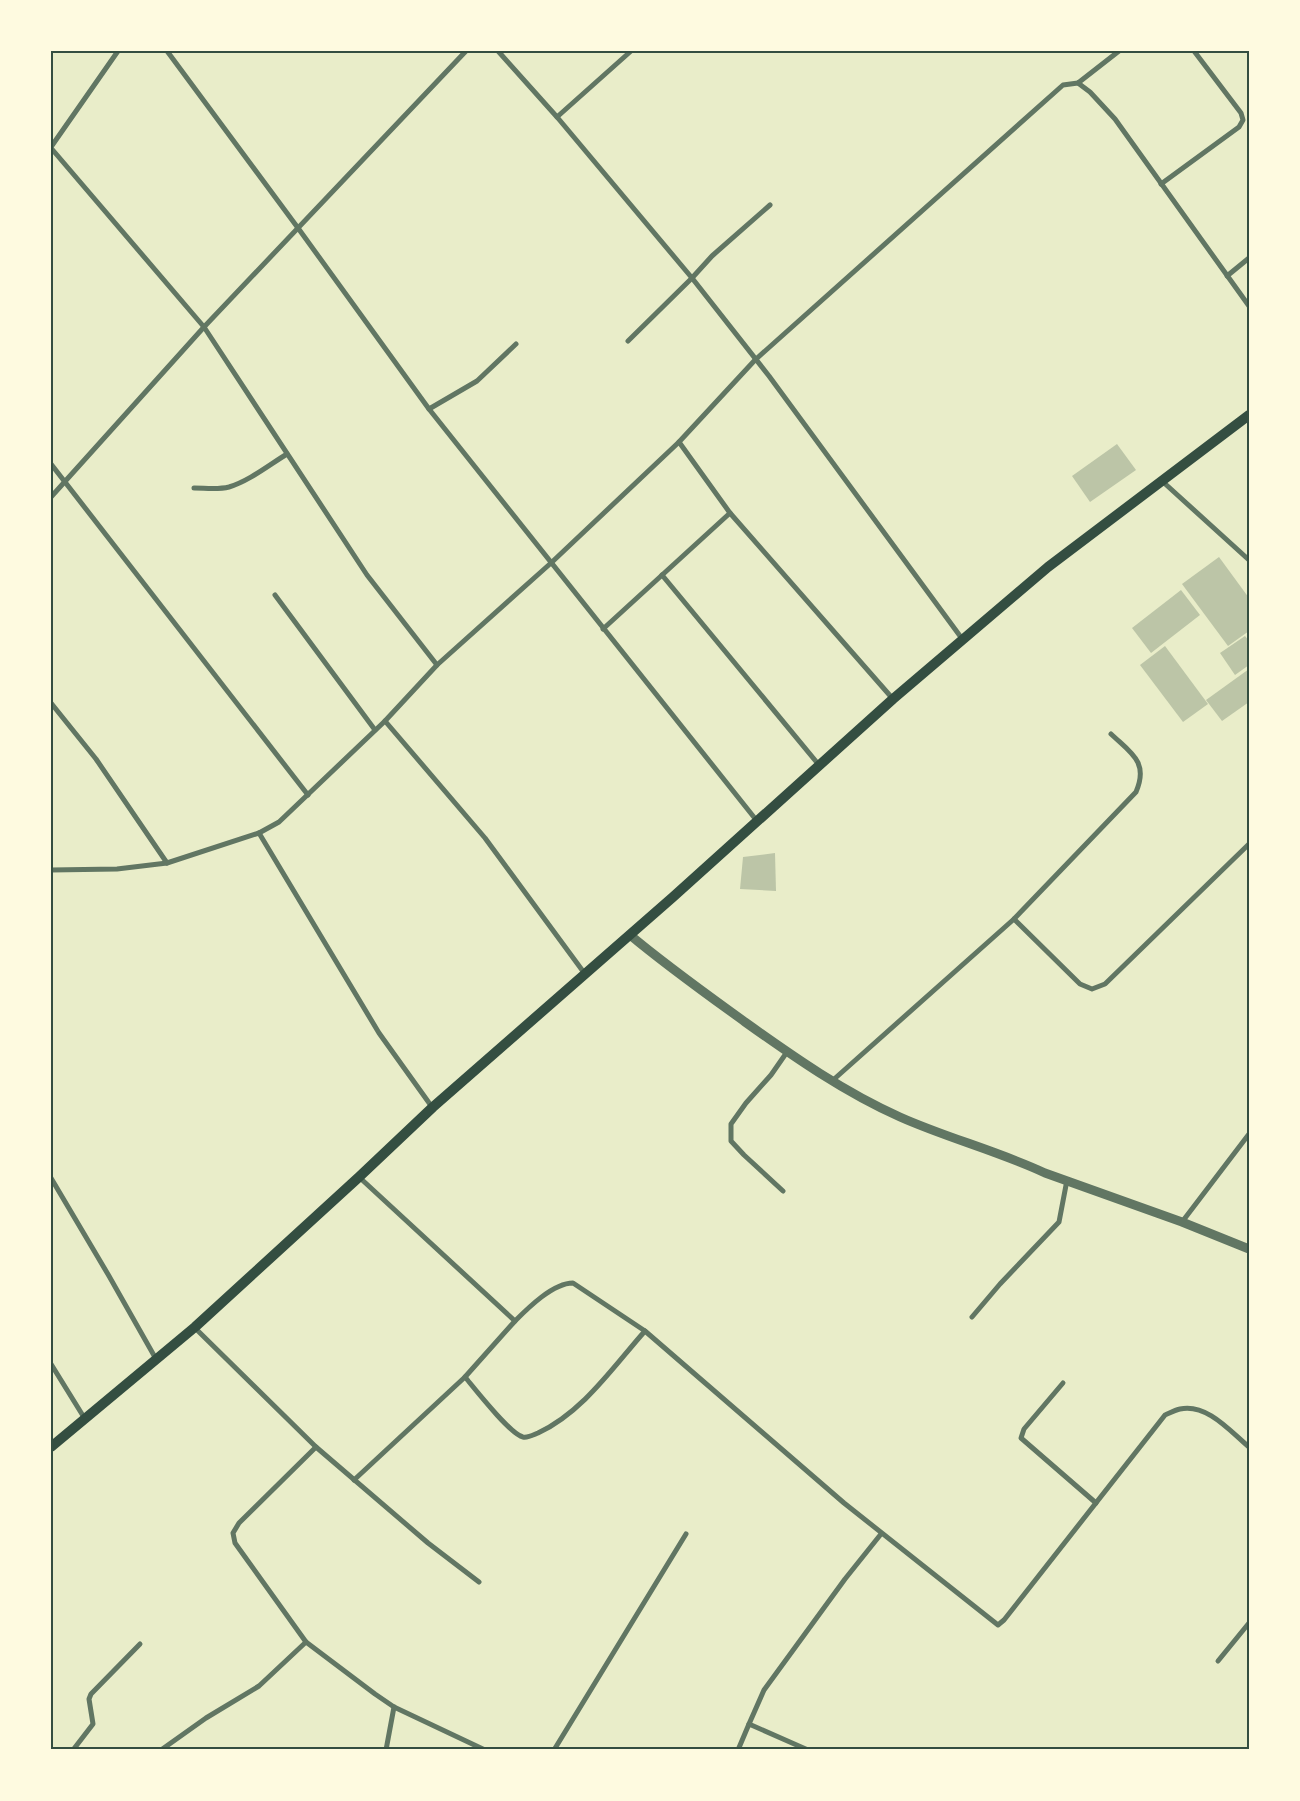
<svg xmlns="http://www.w3.org/2000/svg" width="1300" height="1801" font-family="'IBM Plex Serif',serif">
<style>
.building{fill:#bcc5a7}
.lines{fill:none;stroke-linecap:round;stroke-linejoin:round}
.minor{stroke:#617663;stroke-width:5}
.tertiary{stroke:#617663;stroke-width:9}
.secondary{stroke:#344e41;stroke-width:10}
.neatline{fill:none;stroke:#344e41;stroke-width:2}
</style>
<rect width="100%" height="100%" fill="#e9edc9"/>
<g class="building">
<path d="M 1117,444 L 1136,470 L 1090,502 L 1072,476 Z"/>
<path d="M 1219,557 L 1249,598 L 1249,631 L 1228,646 L 1182,584 Z"/>
<path d="M 1181,590 L 1200,615 L 1151,653 L 1132,628 Z"/>
<path d="M 1245,636 L 1249,641 L 1249,665 L 1235,675 L 1220,653 Z"/>
<path d="M 1165,646 L 1208,704 L 1183,722 L 1140,665 Z"/>
<path d="M 1249,669 L 1249,702 L 1222,721 L 1206,700 Z"/>
<path d="M 775,853 L 776,891 L 740,889 L 743,857 Z"/>
</g>
<g class="lines">
<g class="minor">
<path d="M 167,51 L 298,228 L 429,409 L 757,821"/>
<path d="M 498,51 L 557,117 L 692,278 L 769,376 L 963,640"/>
<path d="M 1078,83 L 1090,92 L 1115,119 L 1249,306"/>
<path d="M 557,117 L 631,51"/>
<path d="M 51,147 L 118,51"/>
<path d="M 51,148 L 204,327 L 367,575 L 437,665"/>
<path d="M 1161,184 L 1239,127 L 1243,120 L 1241,113 L 1194,51"/>
<path d="M 1227,276 L 1249,258"/>
<path d="M 628,341 L 692,278 L 712,256 L 770,205"/>
<path d="M 429,409 L 477,381 L 516,344"/>
<path d="M 51,464 L 308,795"/>
<path d="M 1162,481 L 1249,560"/>
<path d="M 194,488 C 205,488 218,490 229,487 C 249,481 269,465 287,454"/>
<path d="M 51,497 L 204,327 L 466,51"/>
<path d="M 730,513 L 679,442 L 755,360 L 1063,85 L 1078,83 L 1119,51"/>
<path d="M 662,575 L 819,765"/>
<path d="M 275,595 L 375,730"/>
<path d="M 603,629 L 730,513 L 893,699"/>
<path d="M 51,703 L 96,759 L 167,863"/>
<path d="M 385,721 L 485,838 L 585,974"/>
<path d="M 259,833 L 379,1033 L 432,1107"/>
<path d="M 51,870 L 117,869 L 167,863 L 259,833 L 279,822 L 385,721 L 437,665 L 551,563 L 679,442"/>
<path d="M 1014,919 L 1080,984 L 1092,989 L 1105,984 L 1249,844"/>
<path d="M 832,1081 L 1014,919 L 1136,792 C 1149,762 1131,753 1111,734"/>
<path d="M 359,1177 L 515,1321 C 528,1308 553,1283 573,1283 L 645,1331 L 844,1503 L 998,1625 L 1004,1620 L 1165,1415 C 1170,1413 1175,1410 1180,1409 C 1207,1403 1231,1432 1249,1447"/>
<path d="M 51,1178 L 109,1276 L 156,1359"/>
<path d="M 783,1191 L 744,1155 L 731,1141 L 731,1124 L 746,1103 L 771,1075 L 787,1052"/>
<path d="M 1182,1222 L 1249,1134"/>
<path d="M 972,1317 L 1000,1284 L 1059,1222 L 1067,1180"/>
<path d="M 195,1328 L 316,1447 L 428,1543 L 479,1582"/>
<path d="M 51,1364 L 85,1419"/>
<path d="M 465,1377 C 475,1389 510,1434 523,1437 C 528,1438 533,1435 538,1433 C 583,1412 613,1367 645,1331"/>
<path d="M 1063,1383 L 1024,1429 L 1021,1438 L 1096,1503"/>
<path d="M 316,1447 L 239,1523 L 233,1533 L 235,1543 L 306,1642 L 375,1694 L 394,1707 L 485,1750"/>
<path d="M 354,1480 L 465,1377 L 515,1321"/>
<path d="M 1218,1661 L 1249,1623"/>
<path d="M 749,1724 L 764,1690 L 845,1579 L 881,1534"/>
<path d="M 73,1750 L 93,1724 L 89,1699 L 91,1694 L 140,1644"/>
<path d="M 161,1750 L 206,1718 L 259,1686 L 306,1642"/>
<path d="M 386,1750 L 394,1707"/>
<path d="M 554,1750 L 686,1534"/>
<path d="M 738,1750 L 749,1724 L 808,1750"/>
</g>
<path class="tertiary" d="M 630,935 C 667,966 705,993 745,1022 C 794,1057 844,1092 900,1117 C 947,1138 998,1151 1045,1173 L 1182,1222 L 1249,1249"/>
<path class="secondary" d="M 51,1447 L 195,1327 L 359,1177 L 433,1107 L 673,897 L 893,699 L 1048,567 L 1249,415"/>
</g>
<rect width="1300" height="1801" fill="none" stroke="#fefae0" stroke-width="105"/>
<rect x="52" y="52" width="1196" height="1696" class="neatline"/>
</svg>
